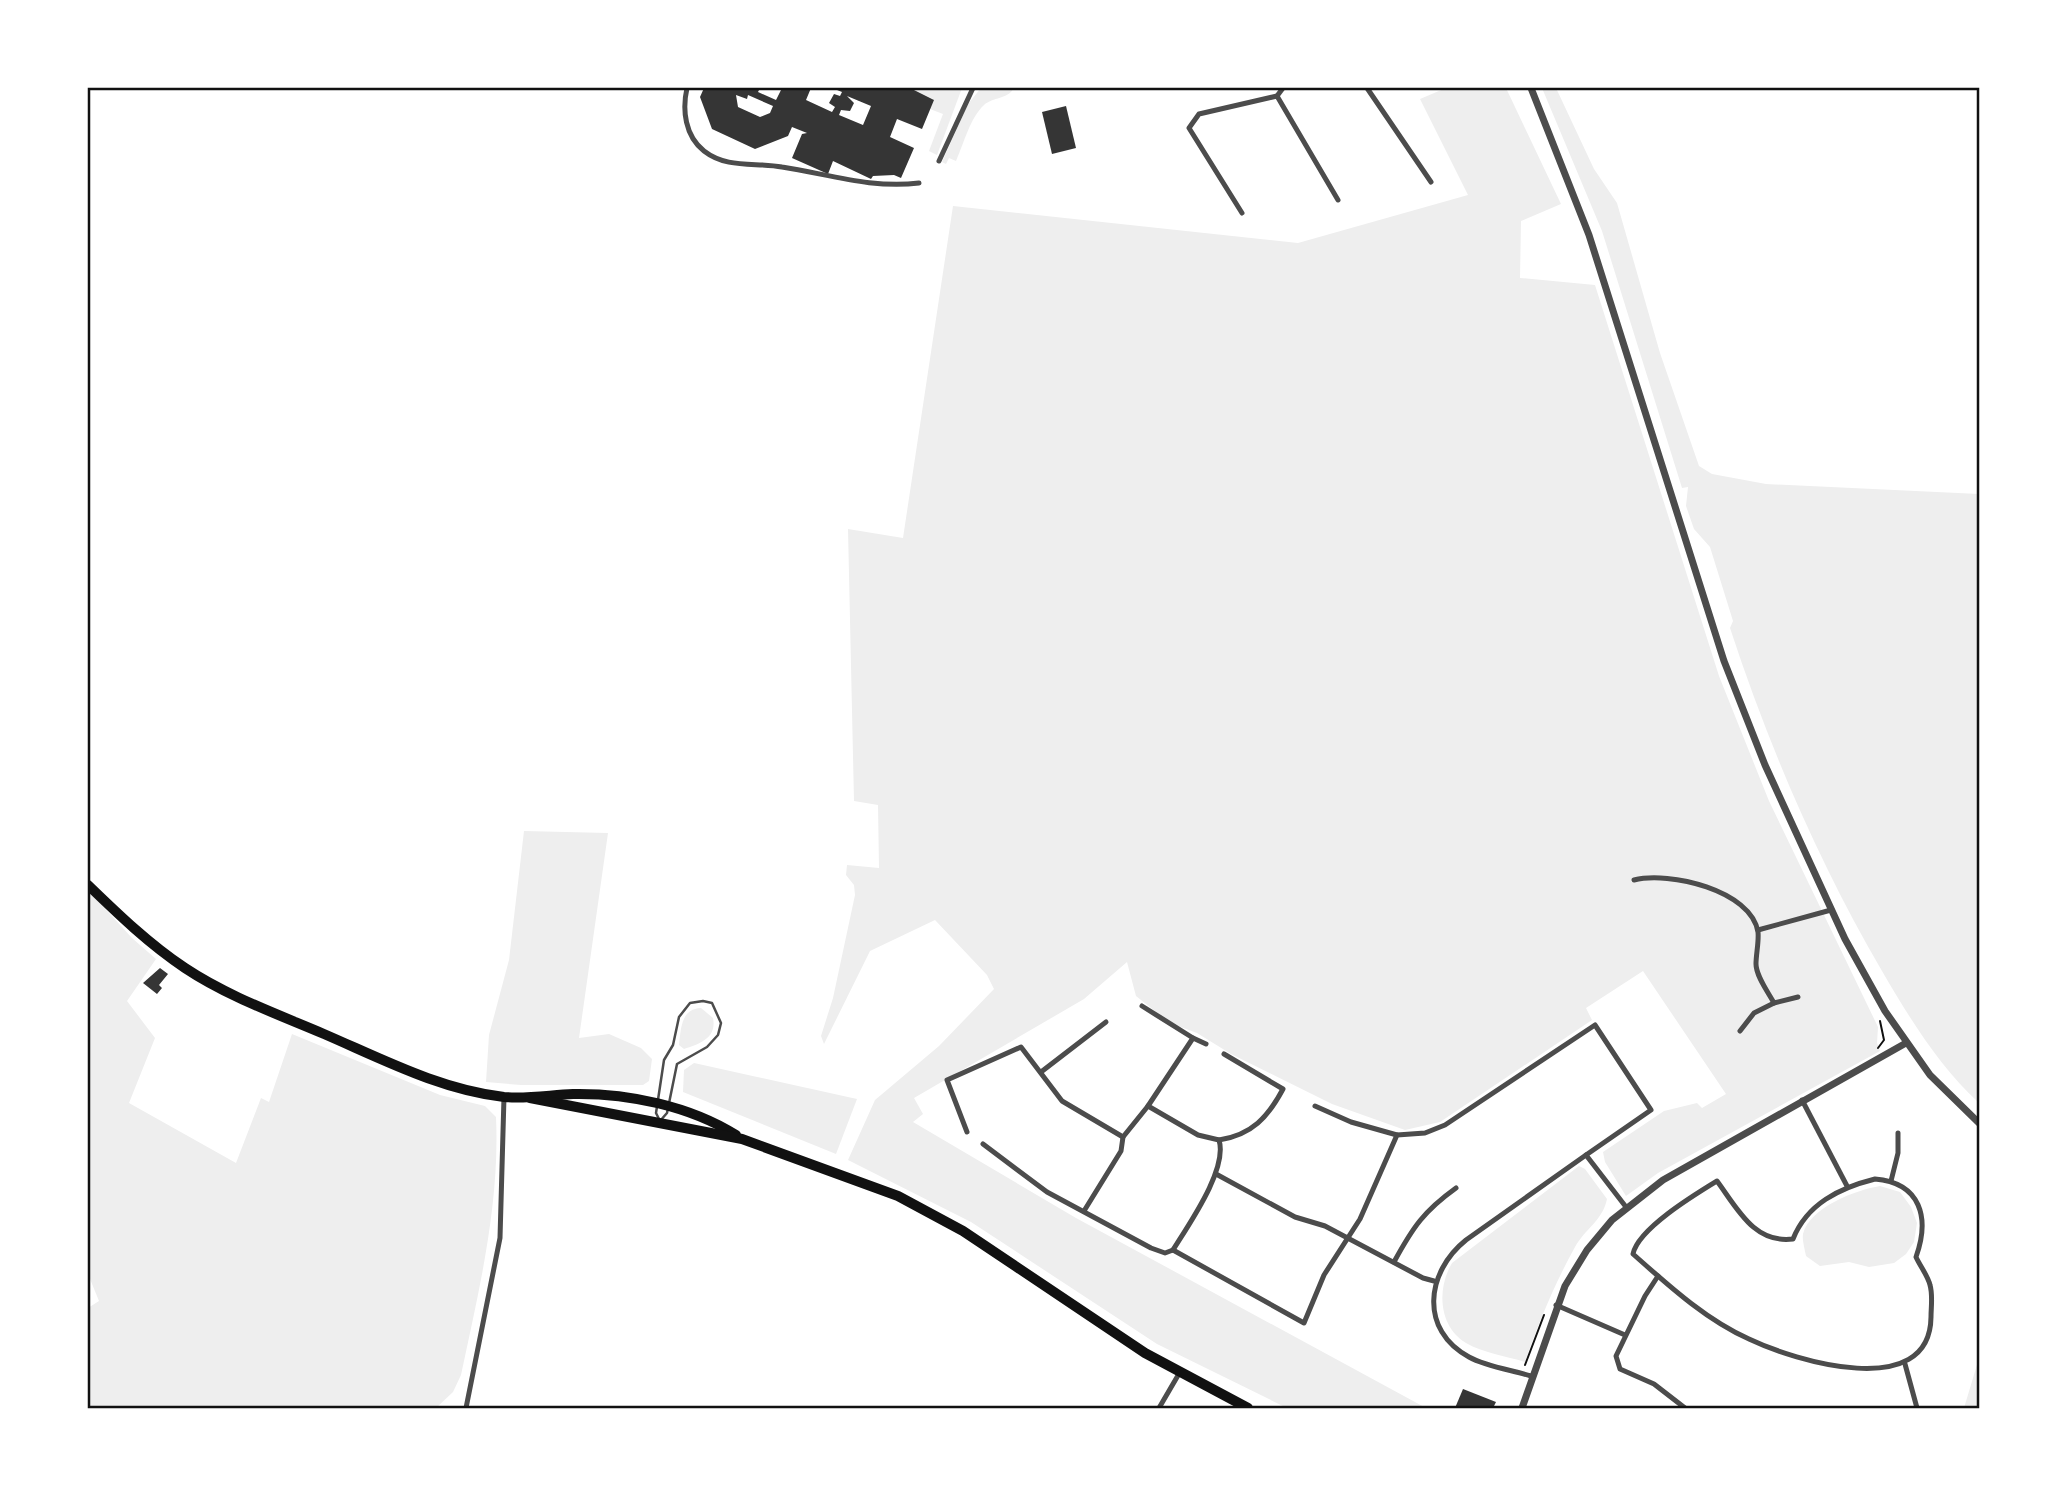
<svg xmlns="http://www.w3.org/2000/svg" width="2067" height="1496" font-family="'PT Sans',sans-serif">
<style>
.green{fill:#eee}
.building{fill:#353535;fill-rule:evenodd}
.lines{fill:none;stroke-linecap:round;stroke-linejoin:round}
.path{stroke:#111;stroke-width:2}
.service{stroke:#4c4c4c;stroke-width:2.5}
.minor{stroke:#4c4c4c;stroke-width:5}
.tertiary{stroke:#4c4c4c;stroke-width:7}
.trunk{stroke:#111;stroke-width:10}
.neatline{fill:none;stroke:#111;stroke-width:2.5}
</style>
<rect width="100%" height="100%" fill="#fff"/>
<g class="green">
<path d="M 910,88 L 962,88 L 937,155 L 929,151 L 943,114 L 930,109 L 933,99 Z"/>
<path d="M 981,88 L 1013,89 C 1008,99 993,97 984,105 C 970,118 964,143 956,161 L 949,158 L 946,164 L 942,162 L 968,104 Z"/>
<path d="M 1446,88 L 1506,88 L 1561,204 L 1521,221 L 1520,278 L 1595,285 L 1719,676 L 1769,801 L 1878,1027 L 1877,1043 L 1880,1051 L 1658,1173 L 1626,1196 L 1605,1162 L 1603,1152 L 1664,1111 L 1697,1103 L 1702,1108 L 1726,1094 L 1643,971 L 1586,1008 L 1592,1020 L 1440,1122 L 1405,1130 L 1332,1104 L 1231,1054 L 1197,1033 L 1170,1023 L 1136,996 L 1127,962 L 1084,999 L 914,1098 L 923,1114 L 913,1122 L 1076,1218 L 1426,1408 L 1287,1408 L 1157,1344 L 971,1222 L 848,1160 L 875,1100 L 939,1046 L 994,989 L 987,975 L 935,920 L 870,951 L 824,1044 L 821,1036 L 833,998 L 855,895 L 854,885 L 846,875 L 847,865 L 879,868 L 878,805 L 854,801 L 848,529 L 903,538 L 953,206 L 1298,243 L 1468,195 L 1420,99 Z"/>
<path d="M 1542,88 L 1556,88 L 1594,169 L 1617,203 L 1660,353 L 1699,466 L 1712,474 L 1766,484 L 1979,494 L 1979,1103 C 1939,1066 1910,1019 1882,971 C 1819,863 1769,747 1730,628 L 1733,621 L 1710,547 L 1694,529 L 1686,506 L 1688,487 L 1682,488 L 1602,231 Z"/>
<path d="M 524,831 L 608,833 L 579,1038 L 609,1034 L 641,1048 L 652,1059 L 649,1081 L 643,1085 L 521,1085 L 486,1082 L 489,1035 L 509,960 Z"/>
<path d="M 88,890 L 132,938 L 156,959 L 127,1001 L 155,1038 L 129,1103 L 236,1163 L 261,1098 L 269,1102 L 292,1034 L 440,1095 L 485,1106 L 496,1117 C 500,1205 479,1290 461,1375 L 453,1392 L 436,1408 L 88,1408 L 88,1308 L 99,1301 L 88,1274 Z"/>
<path d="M 701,1008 L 713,1018 C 717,1038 700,1044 684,1049 L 679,1045 C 681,1028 681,1009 701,1008 Z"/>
<path d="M 694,1063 L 857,1099 L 836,1154 L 683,1092 L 684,1070 Z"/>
<path d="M 1579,1166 L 1585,1169 L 1607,1199 C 1603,1220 1585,1229 1575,1247 C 1554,1285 1539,1322 1525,1362 C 1506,1356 1483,1353 1466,1343 C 1438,1326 1437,1288 1452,1263 Z"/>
<path d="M 1880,1186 L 1900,1192 L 1911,1207 L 1917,1223 L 1914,1242 L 1906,1254 L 1894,1263 L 1869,1267 L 1849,1262 L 1820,1266 L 1806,1256 C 1805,1250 1802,1240 1803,1234 C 1810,1207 1856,1190 1880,1186 Z"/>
<path d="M 1979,1358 L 1979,1408 L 1964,1408 Z"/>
</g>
<g class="building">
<path d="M 704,88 L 760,88 L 758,92 L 776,100 L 782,88 L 811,88 L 806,100 L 832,112 L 835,107 L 829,103 L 834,94 L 840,96 L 842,92 L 832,88 L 910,88 L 934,100 L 922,129 L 897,119 L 890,137 L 914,148 L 901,178 L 894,175 L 873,176 L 871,179 L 833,161 L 828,174 L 792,158 L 802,134 L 807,133 L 792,127 L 788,136 L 755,149 L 712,129 L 700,97 ZM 736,95 L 747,99 L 748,95 L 773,106 L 770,113 L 760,117 L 738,107 ZM 847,96 L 871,106 L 863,125 L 839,115 L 841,110 L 850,111 L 854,103 Z"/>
<path d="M 1066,106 L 1076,148 L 1052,154 L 1042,112 Z"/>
<path d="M 160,968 L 168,974 L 159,985 L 162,988 L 157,994 L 143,983 Z"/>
<path d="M 1463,1389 L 1496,1402 L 1493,1408 L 1455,1408 Z"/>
</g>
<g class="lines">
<g class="path">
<path d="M 1878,1048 L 1884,1040 L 1880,1021"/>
<path d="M 1525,1365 L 1544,1315"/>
</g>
<path class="service" d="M 703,1001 L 712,1003 L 721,1023 L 718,1035 L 707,1047 L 677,1064 L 667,1113 L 660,1121 L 656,1113 L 664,1060 L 673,1045 L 679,1017 L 690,1003 Z"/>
<g class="minor">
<path d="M 687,88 C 682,110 685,136 704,151 C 727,169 755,162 782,167 C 828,174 872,189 919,183"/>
<path d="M 1367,88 L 1431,182"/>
<path d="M 1277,96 L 1338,200"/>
<path d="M 939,161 L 973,88"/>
<path d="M 1242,213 L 1189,128 L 1199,114 L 1277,96 L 1283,88"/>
<path d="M 1634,880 C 1669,871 1751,890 1758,932 C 1759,942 1756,954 1756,964 C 1756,976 1768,992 1774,1003 L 1798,997"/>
<path d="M 1758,930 L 1831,910"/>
<path d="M 1142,1006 L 1193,1038 L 1148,1106 L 1198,1135 L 1219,1140"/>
<path d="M 1740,1031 L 1754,1013 L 1774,1003"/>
<path d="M 1193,1038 L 1206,1044"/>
<path d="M 1041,1072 L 1106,1022"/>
<path d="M 1802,1100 L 1847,1186"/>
<path d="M 1315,1106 L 1351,1122 L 1397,1135"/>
<path d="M 967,1132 L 947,1080 L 1021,1047 L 1062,1101 L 1123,1137"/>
<path d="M 983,1144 L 1047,1192 L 1151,1248 L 1165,1253 L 1173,1250"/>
<path d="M 1216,1174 L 1295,1217 L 1325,1226 L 1423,1278 L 1434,1281"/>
<path d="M 1875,1179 C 1921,1183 1930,1218 1916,1257 C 1920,1266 1928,1276 1930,1285 C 1933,1295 1931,1307 1931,1317 C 1930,1402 1795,1361 1749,1339 C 1706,1320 1668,1285 1633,1254 C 1638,1229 1694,1195 1717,1181 C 1737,1208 1754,1244 1793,1239 C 1807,1204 1839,1188 1875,1179 Z"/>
<path d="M 1891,1181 L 1898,1153 L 1898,1133"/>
<path d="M 1084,1211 L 1121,1151 L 1123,1137 L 1148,1106"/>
<path d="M 1173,1250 L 1304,1323 L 1324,1275 L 1360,1219 L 1397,1135 L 1425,1133 L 1445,1125 L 1595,1025 L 1651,1110 L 1586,1155"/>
<path d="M 1173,1250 C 1189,1224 1228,1169 1219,1140 C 1252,1135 1268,1117 1283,1089 L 1224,1054"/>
<path d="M 1394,1262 C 1413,1227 1424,1211 1456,1188"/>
<path d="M 1658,1276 L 1645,1296 L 1616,1356 L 1620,1369 L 1654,1384 L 1685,1408"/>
<path d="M 1556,1305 L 1625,1335"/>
<path d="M 1905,1364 L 1917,1408"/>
<path d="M 1531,1376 C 1512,1370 1487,1367 1469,1357 C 1419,1330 1426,1272 1466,1240 L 1586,1155 L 1626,1207"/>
<path d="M 466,1408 L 500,1238 L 504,1097"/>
<path d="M 1159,1408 L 1180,1372"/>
</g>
<g class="tertiary">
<path d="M 1531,88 L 1589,235 L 1724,661 L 1765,765 L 1845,939 L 1885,1011 L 1930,1075 L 1980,1124"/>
<path d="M 1522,1408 L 1565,1286 L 1587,1250 L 1612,1220 L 1663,1180 L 1906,1043"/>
</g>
<g class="trunk">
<path d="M 88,885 C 118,914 149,944 185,968 C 227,996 277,1014 324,1034 C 382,1059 441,1090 504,1097 C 527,1099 550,1095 573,1094 C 628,1093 690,1106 736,1135"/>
<path d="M 530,1098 L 742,1139 L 898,1196 L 963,1231 L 1145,1353 L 1248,1408"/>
</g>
</g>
<rect width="2067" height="1496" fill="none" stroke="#ffffff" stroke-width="178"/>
<rect x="89" y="89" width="1889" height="1318" class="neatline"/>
</svg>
